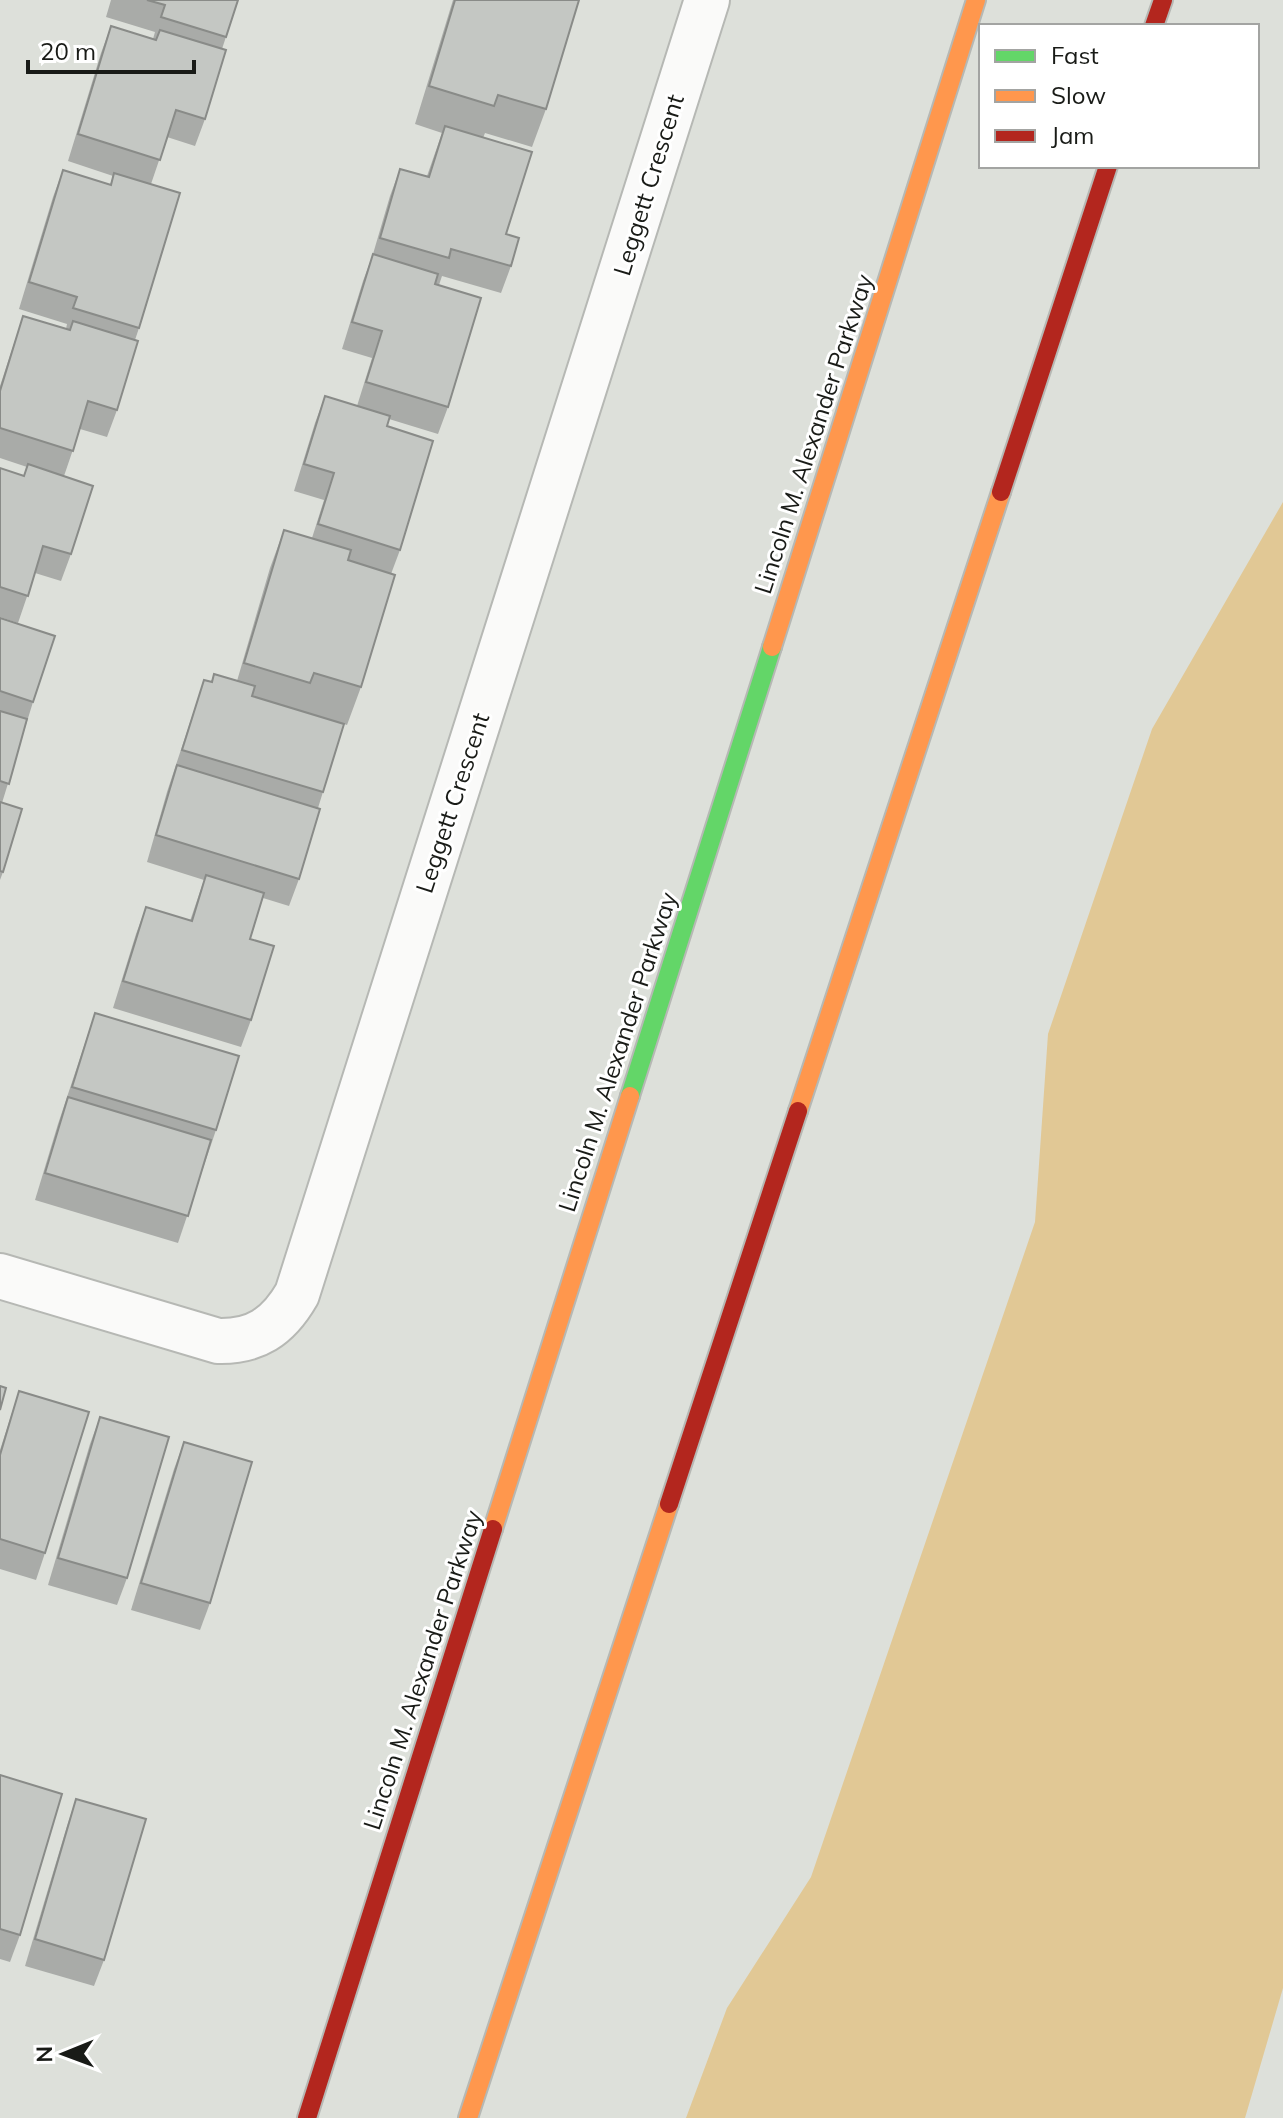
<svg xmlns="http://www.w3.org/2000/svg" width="1283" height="2118" font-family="Mulish,sans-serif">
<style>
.green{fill:#e1c895}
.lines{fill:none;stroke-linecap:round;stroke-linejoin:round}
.street-casing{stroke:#b6b8b4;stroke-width:48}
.fast-casing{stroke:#b6b8b4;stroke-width:22}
.slow-casing{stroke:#b6b8b4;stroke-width:22}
.jam-casing{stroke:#b6b8b4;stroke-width:22}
.street{stroke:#fafaf9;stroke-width:44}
.fast{stroke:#63d668;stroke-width:18}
.slow{stroke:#ff974d;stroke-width:18}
.jam{stroke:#b3261e;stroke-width:18}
.wall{fill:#a9aba8}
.building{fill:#c4c7c3;stroke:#898b88;stroke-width:2}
.labels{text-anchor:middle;stroke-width:6;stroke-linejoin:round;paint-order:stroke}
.street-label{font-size:24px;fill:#191b17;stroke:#fff}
</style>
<rect width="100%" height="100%" fill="#dde0da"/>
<path class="green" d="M 1283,502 L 1283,1988 L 1245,2118 L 686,2118 L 727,2008 L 811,1877 L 1035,1222 L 1048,1034 L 1152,729 Z"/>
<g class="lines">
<defs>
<path id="street" d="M 0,1276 L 218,1341 C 255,1342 278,1327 297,1294 L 707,0"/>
<path id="fast" d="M 630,1096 L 772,647"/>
<g id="slow">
<path d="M 772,647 L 976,0"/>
<path d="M 798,1111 L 1001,492"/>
<path d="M 493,1529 L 630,1096"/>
<path d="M 468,2118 L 669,1504"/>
</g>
<g id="jam">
<path d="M 1154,26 L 1163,0"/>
<path d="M 1001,492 L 1108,166"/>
<path d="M 669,1504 L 798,1111"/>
<path d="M 307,2118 L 493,1529"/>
</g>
</defs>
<use href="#street" class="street-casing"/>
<use href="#fast" class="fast-casing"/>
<use href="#slow" class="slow-casing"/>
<use href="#jam" class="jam-casing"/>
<use href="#street" class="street"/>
<use href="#fast" class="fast"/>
<use href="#slow" class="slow"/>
<use href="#jam" class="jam"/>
</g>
<g class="wall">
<path d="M 111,0 L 238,0 L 222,49 L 205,119 L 195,146 L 167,137 L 151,184 L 139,328 L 135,340 L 117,410 L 107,437 L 80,429 L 64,476 L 71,554 L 61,581 L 35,573 L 18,623 L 0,617 L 0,468 L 24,476 L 27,467 L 0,458 L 0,386 L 23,316 L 66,329 L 67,324 L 19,309 L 53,197 L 63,170 L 110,185 L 113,176 L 68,161 L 101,53 L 111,26 L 153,39 L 155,32 L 106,17 Z"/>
<path d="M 453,0 L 579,0 L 546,109 L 532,147 L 485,133 L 483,138 L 506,234 L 511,266 L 501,293 L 442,276 L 439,285 L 448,407 L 438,434 L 389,419 L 387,426 L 400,550 L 391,574 L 361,687 L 347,725 L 344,724 L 318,808 L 299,879 L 289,906 L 263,898 L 250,939 L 251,1020 L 241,1047 L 113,1008 L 136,934 L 146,907 L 190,921 L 204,880 L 147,862 L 167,792 L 204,680 L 211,682 L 237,681 L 270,568 L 284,530 L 312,538 L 324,500 L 294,491 L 315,423 L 325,396 L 357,406 L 372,358 L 342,349 L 363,281 L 373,254 L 390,196 L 400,169 L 427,176 L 442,133 L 415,124 Z"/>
<path d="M 0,618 L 33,702 L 2,803 L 3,872 L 0,880 Z"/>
<path d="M 95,1013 L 216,1130 L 178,1243 L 35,1200 L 58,1124 Z"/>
<path d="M 19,1391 L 45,1553 L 36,1580 L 0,1569 L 0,1450 Z"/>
<path d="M 100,1417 L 127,1578 L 117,1605 L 48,1585 L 90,1444 Z"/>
<path d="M 184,1442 L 210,1603 L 200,1630 L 131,1610 L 174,1469 Z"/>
<path d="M 0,1775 L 20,1935 L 10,1962 L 0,1959 Z"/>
<path d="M 76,1799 L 104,1960 L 94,1986 L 25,1966 L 67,1826 Z"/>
</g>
<g class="building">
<path d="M 147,0 L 238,0 L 226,37 L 161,17 L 165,5 Z"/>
<path d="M 455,0 L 579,0 L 546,109 L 498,95 L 494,106 L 429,86 Z"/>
<path d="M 111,26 L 156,40 L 160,30 L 226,50 L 205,119 L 176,110 L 160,160 L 78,134 Z"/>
<path d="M 445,126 L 532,152 L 506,234 L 519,238 L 511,266 L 451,249 L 449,258 L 380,238 L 400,169 L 429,177 Z"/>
<path d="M 63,170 L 111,185 L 114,173 L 180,193 L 139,328 L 73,308 L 77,297 L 29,282 Z"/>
<path d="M 373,254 L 438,274 L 435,284 L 481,298 L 448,407 L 366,382 L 382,331 L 352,322 Z"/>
<path d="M 23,316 L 70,330 L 73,321 L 138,341 L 117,410 L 88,401 L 73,451 L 0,428 L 0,391 Z"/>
<path d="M 325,396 L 390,416 L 387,426 L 433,441 L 400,550 L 318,524 L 334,473 L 304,464 Z"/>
<path d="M 28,464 L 93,486 L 71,554 L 43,546 L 28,596 L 0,587 L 0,468 L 24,476 Z"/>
<path d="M 284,530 L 351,550 L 348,560 L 395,575 L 361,687 L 314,673 L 310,683 L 244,663 Z"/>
<path d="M 0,618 L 55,636 L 33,702 L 0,691 Z"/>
<path d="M 214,674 L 255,686 L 252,696 L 344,724 L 323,792 L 182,750 L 204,680 L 212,682 Z"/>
<path d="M 0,711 L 27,719 L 9,784 L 0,781 Z"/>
<path d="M 177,765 L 320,809 L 299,879 L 156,835 Z"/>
<path d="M 0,802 L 22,809 L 3,872 L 0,871 Z"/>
<path d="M 206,875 L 264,893 L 250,939 L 274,946 L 251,1020 L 123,981 L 146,907 L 192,921 Z"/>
<path d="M 95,1013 L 239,1056 L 216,1130 L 72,1087 Z"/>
<path d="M 68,1097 L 211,1140 L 188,1216 L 45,1173 Z"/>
<path d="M 0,1386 L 6,1388 L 0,1410 Z"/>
<path d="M 19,1391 L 89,1412 L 45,1553 L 0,1539 L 0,1455 Z"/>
<path d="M 100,1417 L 169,1437 L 127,1578 L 58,1558 Z"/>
<path d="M 184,1442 L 252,1462 L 210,1603 L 141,1583 Z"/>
<path d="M 0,1775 L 62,1794 L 20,1935 L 0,1929 Z"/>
<path d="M 76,1799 L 146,1819 L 104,1960 L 35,1939 Z"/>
</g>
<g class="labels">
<g class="street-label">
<text transform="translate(649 185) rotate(-73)" y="8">Leggett Crescent</text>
<text transform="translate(814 434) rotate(-72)" y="8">Lincoln M. Alexander Parkway</text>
<text transform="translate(453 803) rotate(-72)" y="8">Leggett Crescent</text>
<text transform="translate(618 1052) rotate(-72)" y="8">Lincoln M. Alexander Parkway</text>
<text transform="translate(423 1670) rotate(-72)" y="8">Lincoln M. Alexander Parkway</text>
</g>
</g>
<rect x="979" y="24" width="280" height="144" fill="#ffffff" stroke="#a3a4a2" stroke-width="2"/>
<rect x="995" y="50" width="40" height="12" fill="#63d668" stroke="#a3a4a2" stroke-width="2"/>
<text x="1051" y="64" font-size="24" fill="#191b17">Fast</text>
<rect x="995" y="90" width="40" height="12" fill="#ff974d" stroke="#a3a4a2" stroke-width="2"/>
<text x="1051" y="104" font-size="24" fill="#191b17">Slow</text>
<rect x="995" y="130" width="40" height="12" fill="#b3261e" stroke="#a3a4a2" stroke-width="2"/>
<text x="1051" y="144" font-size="24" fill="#191b17">Jam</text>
<g transform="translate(64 2054) rotate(269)" stroke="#ffffff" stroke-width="6" paint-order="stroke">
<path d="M0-6L14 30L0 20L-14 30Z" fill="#191b17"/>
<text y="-12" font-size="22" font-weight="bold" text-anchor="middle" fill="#191b17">N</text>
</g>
<path d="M28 60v12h166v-12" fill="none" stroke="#191b17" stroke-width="4"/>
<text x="40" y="60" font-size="24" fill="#191b17" stroke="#ffffff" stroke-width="6" paint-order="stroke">20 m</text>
</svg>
